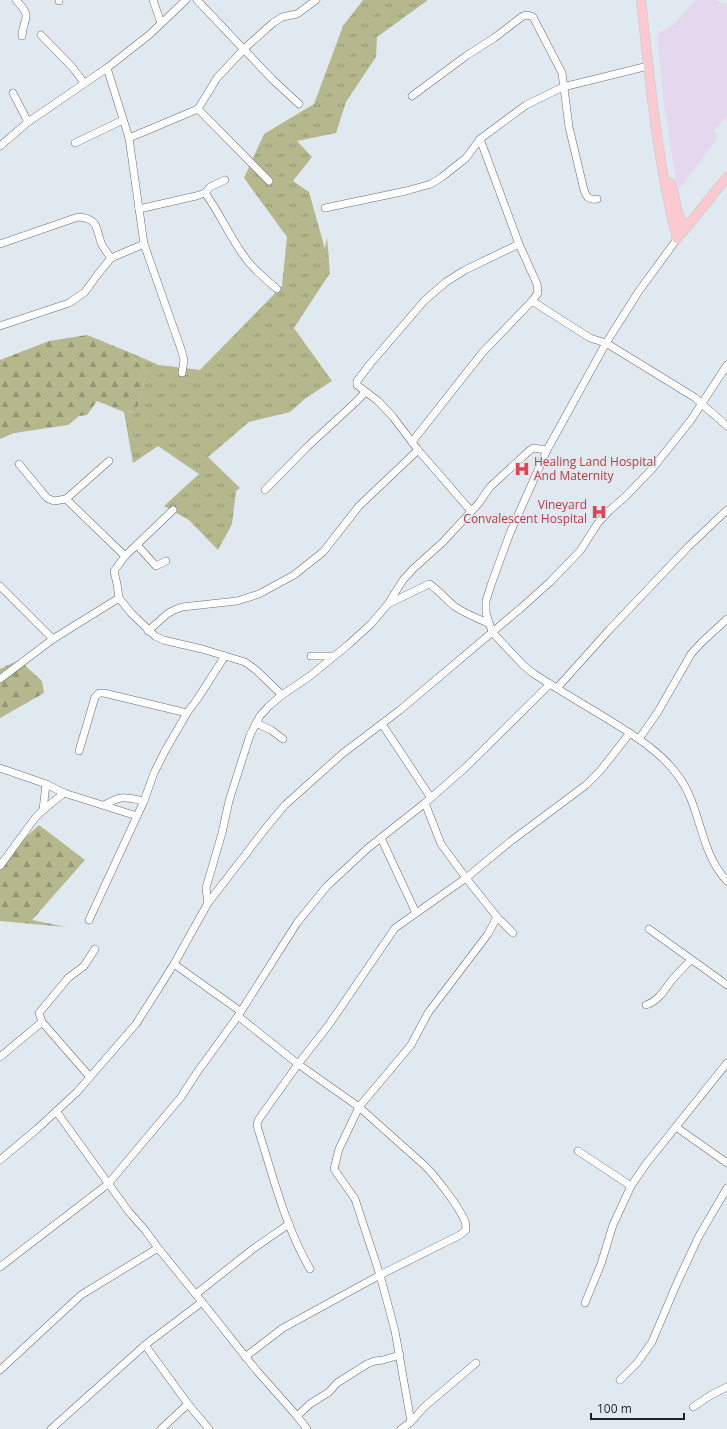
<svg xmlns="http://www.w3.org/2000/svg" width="727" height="1429" font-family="'Open Sans',sans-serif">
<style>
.education{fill:#e3d8ed}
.grass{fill:url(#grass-tufts)}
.forest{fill:url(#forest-firs)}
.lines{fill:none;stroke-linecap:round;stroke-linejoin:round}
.minor-casing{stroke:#666d74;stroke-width:8}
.major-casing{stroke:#c5c6c6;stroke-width:10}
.minor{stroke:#fff;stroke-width:7}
.major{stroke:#fbcad1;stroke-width:9}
.labels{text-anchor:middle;stroke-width:3;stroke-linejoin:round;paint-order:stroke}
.health-label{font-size:12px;fill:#be3a42;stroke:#e0e8f0;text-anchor:start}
</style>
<defs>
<pattern id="grass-tufts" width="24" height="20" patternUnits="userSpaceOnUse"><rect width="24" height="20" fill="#b5b88d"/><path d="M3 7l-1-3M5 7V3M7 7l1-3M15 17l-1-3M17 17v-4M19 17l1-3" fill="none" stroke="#939573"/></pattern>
<pattern id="forest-firs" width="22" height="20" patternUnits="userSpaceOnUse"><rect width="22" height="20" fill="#b5b88d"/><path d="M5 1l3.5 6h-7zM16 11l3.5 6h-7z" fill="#939573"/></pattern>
</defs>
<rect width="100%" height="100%" fill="#e0e8f0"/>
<path class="education" d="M 695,0 L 715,0 L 727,4 L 727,116 L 713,131 L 718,137 L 679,190 L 676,181 L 664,103 L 657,34 L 675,24 Z"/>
<path class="grass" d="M 363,0 L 428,0 L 377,37 L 376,57 L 346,102 L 336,133 L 297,141 L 312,157 L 293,181 L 309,192 L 325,249 L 327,237 L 330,273 L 294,328 L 332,381 L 306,398 L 290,412 L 249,422 L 208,457 L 240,488 L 236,491 L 232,524 L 218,550 L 189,520 L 164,506 L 199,474 L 158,446 L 133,463 L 124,412 L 137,411 L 146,374 L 131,353 L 159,365 L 200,370 L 282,286 L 287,237 L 244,178 L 264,134 L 314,104 L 343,26 Z"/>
<g class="forest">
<path d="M 87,335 L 131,353 L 146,374 L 137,411 L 124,412 L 97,401 L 87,415 L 79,416 L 68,425 L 14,433 L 0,439 L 0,360 L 49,341 Z"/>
<path d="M 19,660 L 42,681 L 44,693 L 0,718 L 0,669 Z"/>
<path d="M 39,825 L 85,860 L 32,920 L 66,927 L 0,921 L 0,861 Z"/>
</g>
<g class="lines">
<defs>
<g id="minor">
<path d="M 16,0 C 34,19 23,16 22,36"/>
<path d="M 59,0 L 59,1"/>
<path d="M 153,0 L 161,23"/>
<path d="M 197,0 L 272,79 L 299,104"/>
<path d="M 41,35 L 73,68 L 84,83"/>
<path d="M 107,68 L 129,138 L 144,244 L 181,349 L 184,360 L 182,373"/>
<path d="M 13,93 L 28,122"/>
<path d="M 412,96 L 466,56 L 494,38 L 523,16 L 528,15 L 533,17 L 562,73 L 569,127 L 584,190 C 587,198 589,200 597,199"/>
<path d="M 198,109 L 269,181"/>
<path d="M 129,138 L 198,109 L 217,78 L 245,48 L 273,23 L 282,17 L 297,14 L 316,0"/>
<path d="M 480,139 L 519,244 L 537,284 L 538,293 L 532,301 L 590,338 L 606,343 L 694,397 L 727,426"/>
<path d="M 75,143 L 123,120"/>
<path d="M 0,146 L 28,122 L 107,68 L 149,35 L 186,0"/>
<path d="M 205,193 C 220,213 229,236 244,256 C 252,269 266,279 277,289"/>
<path d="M 325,208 L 406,191 L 431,184 L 442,177 L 466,158 L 480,139 L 526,105 L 563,87 L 648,66"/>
<path d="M 139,209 L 196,196 L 205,193 L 210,187 L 225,180"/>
<path d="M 677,239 L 639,291 L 606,343 L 547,450 L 510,533 L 491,585 L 486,601 L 486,613 L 492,632 L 524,666 L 534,674 C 558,689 582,704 606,718 C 633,735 661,751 679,777 C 702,809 699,851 727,881"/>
<path d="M 0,244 L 78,217 C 100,219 95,228 102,245 C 105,250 108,254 111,258"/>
<path d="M 0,326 L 69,303 L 85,292 L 98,274 L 111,258 L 144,244"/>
<path d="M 412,442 L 482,353 L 532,301"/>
<path d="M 19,464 L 47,498 L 54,501 L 66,499 L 109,461"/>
<path d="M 265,490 L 307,447 L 358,400 L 365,392"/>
<path d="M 66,499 L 125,556"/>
<path d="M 173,510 L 125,556 L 114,571 L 117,584 L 119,598 L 131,613 L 155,636 L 163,640 L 202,649 L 245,662 L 256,670 L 282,695"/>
<path d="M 471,511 L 418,450 L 393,417 L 378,401 L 357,385 L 357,381 L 370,364 L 425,300 L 446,282 L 465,270 L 519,244"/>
<path d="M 137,545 L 156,566 L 166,561"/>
<path d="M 0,586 L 53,639"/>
<path d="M 390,603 L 429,584 C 434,586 448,601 454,606 C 464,613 476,618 488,623"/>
<path d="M 148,631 L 167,614 L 174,610 L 182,607 L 237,601 L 259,594 L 294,575 L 323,552 L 359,506 L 418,450"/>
<path d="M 311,656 L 333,656"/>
<path d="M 0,679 L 53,639 L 119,598"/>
<path d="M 557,688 L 610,629 L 688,547 L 727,510"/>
<path d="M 256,723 L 271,730 L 283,739"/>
<path d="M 382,724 L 431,798"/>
<path d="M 639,739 L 659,710 L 691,654 L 702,642 L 727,619"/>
<path d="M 79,751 L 95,697 L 99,693 L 104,693 L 187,713"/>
<path d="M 0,768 L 46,784 L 64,793 L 137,816"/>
<path d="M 425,803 L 441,844 L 466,878 L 497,917 L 513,933"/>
<path d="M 104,805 C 122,795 123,797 144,801"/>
<path d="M 43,810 L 46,784"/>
<path d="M 381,838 L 416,913"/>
<path d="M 0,866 L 35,818 L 43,810 L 64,793"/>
<path d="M 208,903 L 206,888 L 222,833 L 229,801 L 250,735 L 260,716 L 269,706 L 282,695 L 310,676 L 348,645 L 371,624 L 388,604 L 403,580 L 413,569 L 443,542 L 479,503 L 490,487 L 529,451 L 533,448 L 547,450"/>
<path d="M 89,920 L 144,801 L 154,773 L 165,751 L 187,713 L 198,698 L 225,656"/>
<path d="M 649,929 L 727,985"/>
<path d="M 174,964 L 240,1011"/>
<path d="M 646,1005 C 658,1001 664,991 671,981 C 677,974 684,967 691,960"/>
<path d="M 238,1016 L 298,1064 L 359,1107 L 423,1164 C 435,1175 459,1207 465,1221 C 466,1224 466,1227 466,1230 L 460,1235 L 380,1275 L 283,1328 L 245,1357"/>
<path d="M 42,1022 L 39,1013 L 68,978 L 84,966 L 95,949"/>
<path d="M 0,1057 L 42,1022 L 90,1077"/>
<path d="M 676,1127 L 727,1163"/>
<path d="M 578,1151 L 631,1186"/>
<path d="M 0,1160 L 37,1129 L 77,1092 L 136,1024 L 174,964 L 208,903 L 265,829 L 285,805 L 342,754 L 400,710 L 521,608 L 550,582 L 580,551 L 598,523 L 610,510 L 625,497 L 652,469 L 691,420 L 727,365"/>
<path d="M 0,1267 L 108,1184 L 181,1097 L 198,1071 L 238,1016 L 297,923 L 327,886 L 368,848 L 425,803 L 465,768 L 550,684"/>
<path d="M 310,1269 C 285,1226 273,1176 258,1129 L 257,1124 L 259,1119 L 298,1064 L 328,1026 L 395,928 L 466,878 L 511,841 L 586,785 L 600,771 L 630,733"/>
<path d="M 196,1294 L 253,1249 L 289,1224"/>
<path d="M 202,1302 L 257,1371 L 297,1416 L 307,1429"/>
<path d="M 585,1303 L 601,1264 L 613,1225 L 631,1186 L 646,1164 L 727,1063"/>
<path d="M 145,1345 L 188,1404 L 209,1429"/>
<path d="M 0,1370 L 81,1295 L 158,1248"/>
<path d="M 620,1380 L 637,1363 L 652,1342 L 677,1283 L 699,1236 L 727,1188"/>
<path d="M 693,1407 L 711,1395 L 727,1387"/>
<path d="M 297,1416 L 310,1404 L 329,1392 L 337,1383 L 367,1364 L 375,1361 L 383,1360 L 400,1355"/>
<path d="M 411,1422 L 424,1407 L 476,1363"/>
<path d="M 51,1429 L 145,1345 L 202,1302 L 158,1248 L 145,1230 L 129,1212 L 56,1111"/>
<path d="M 161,1429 L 188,1404"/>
<path d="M 401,1429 L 411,1422 L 395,1331 L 380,1275 L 355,1199 L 334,1169 L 339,1149 L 359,1107 L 411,1045 L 428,1013 L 488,934 L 497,917"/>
</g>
<g id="major">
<path d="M 641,0 C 650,80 657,161 677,239"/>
<path d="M 671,183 L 678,213 L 684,229"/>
<path d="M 681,234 L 727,177"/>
</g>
</defs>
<use href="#minor" class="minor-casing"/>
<use href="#major" class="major-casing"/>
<use href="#minor" class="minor"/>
<use href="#major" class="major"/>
</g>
<defs>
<symbol id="hospital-bare" viewBox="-9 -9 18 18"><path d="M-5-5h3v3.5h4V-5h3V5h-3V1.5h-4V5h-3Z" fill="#e0444e" stroke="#e0e8f0" stroke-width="2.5" paint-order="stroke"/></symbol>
</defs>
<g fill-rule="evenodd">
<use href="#hospital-bare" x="511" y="458" width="22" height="22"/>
<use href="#hospital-bare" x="588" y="501" width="22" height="22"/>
</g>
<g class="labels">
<g class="health-label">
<text x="534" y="466">Healing Land Hospital<tspan x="534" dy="14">And Maternity</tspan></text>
<text x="587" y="509" text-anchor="end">Vineyard<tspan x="587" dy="14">Convalescent Hospital</tspan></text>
</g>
</g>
<path d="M591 1413v6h93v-6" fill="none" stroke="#1f2225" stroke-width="2"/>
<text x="597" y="1413" font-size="12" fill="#1f2225" stroke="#e0e8f0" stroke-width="3" paint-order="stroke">100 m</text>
</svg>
